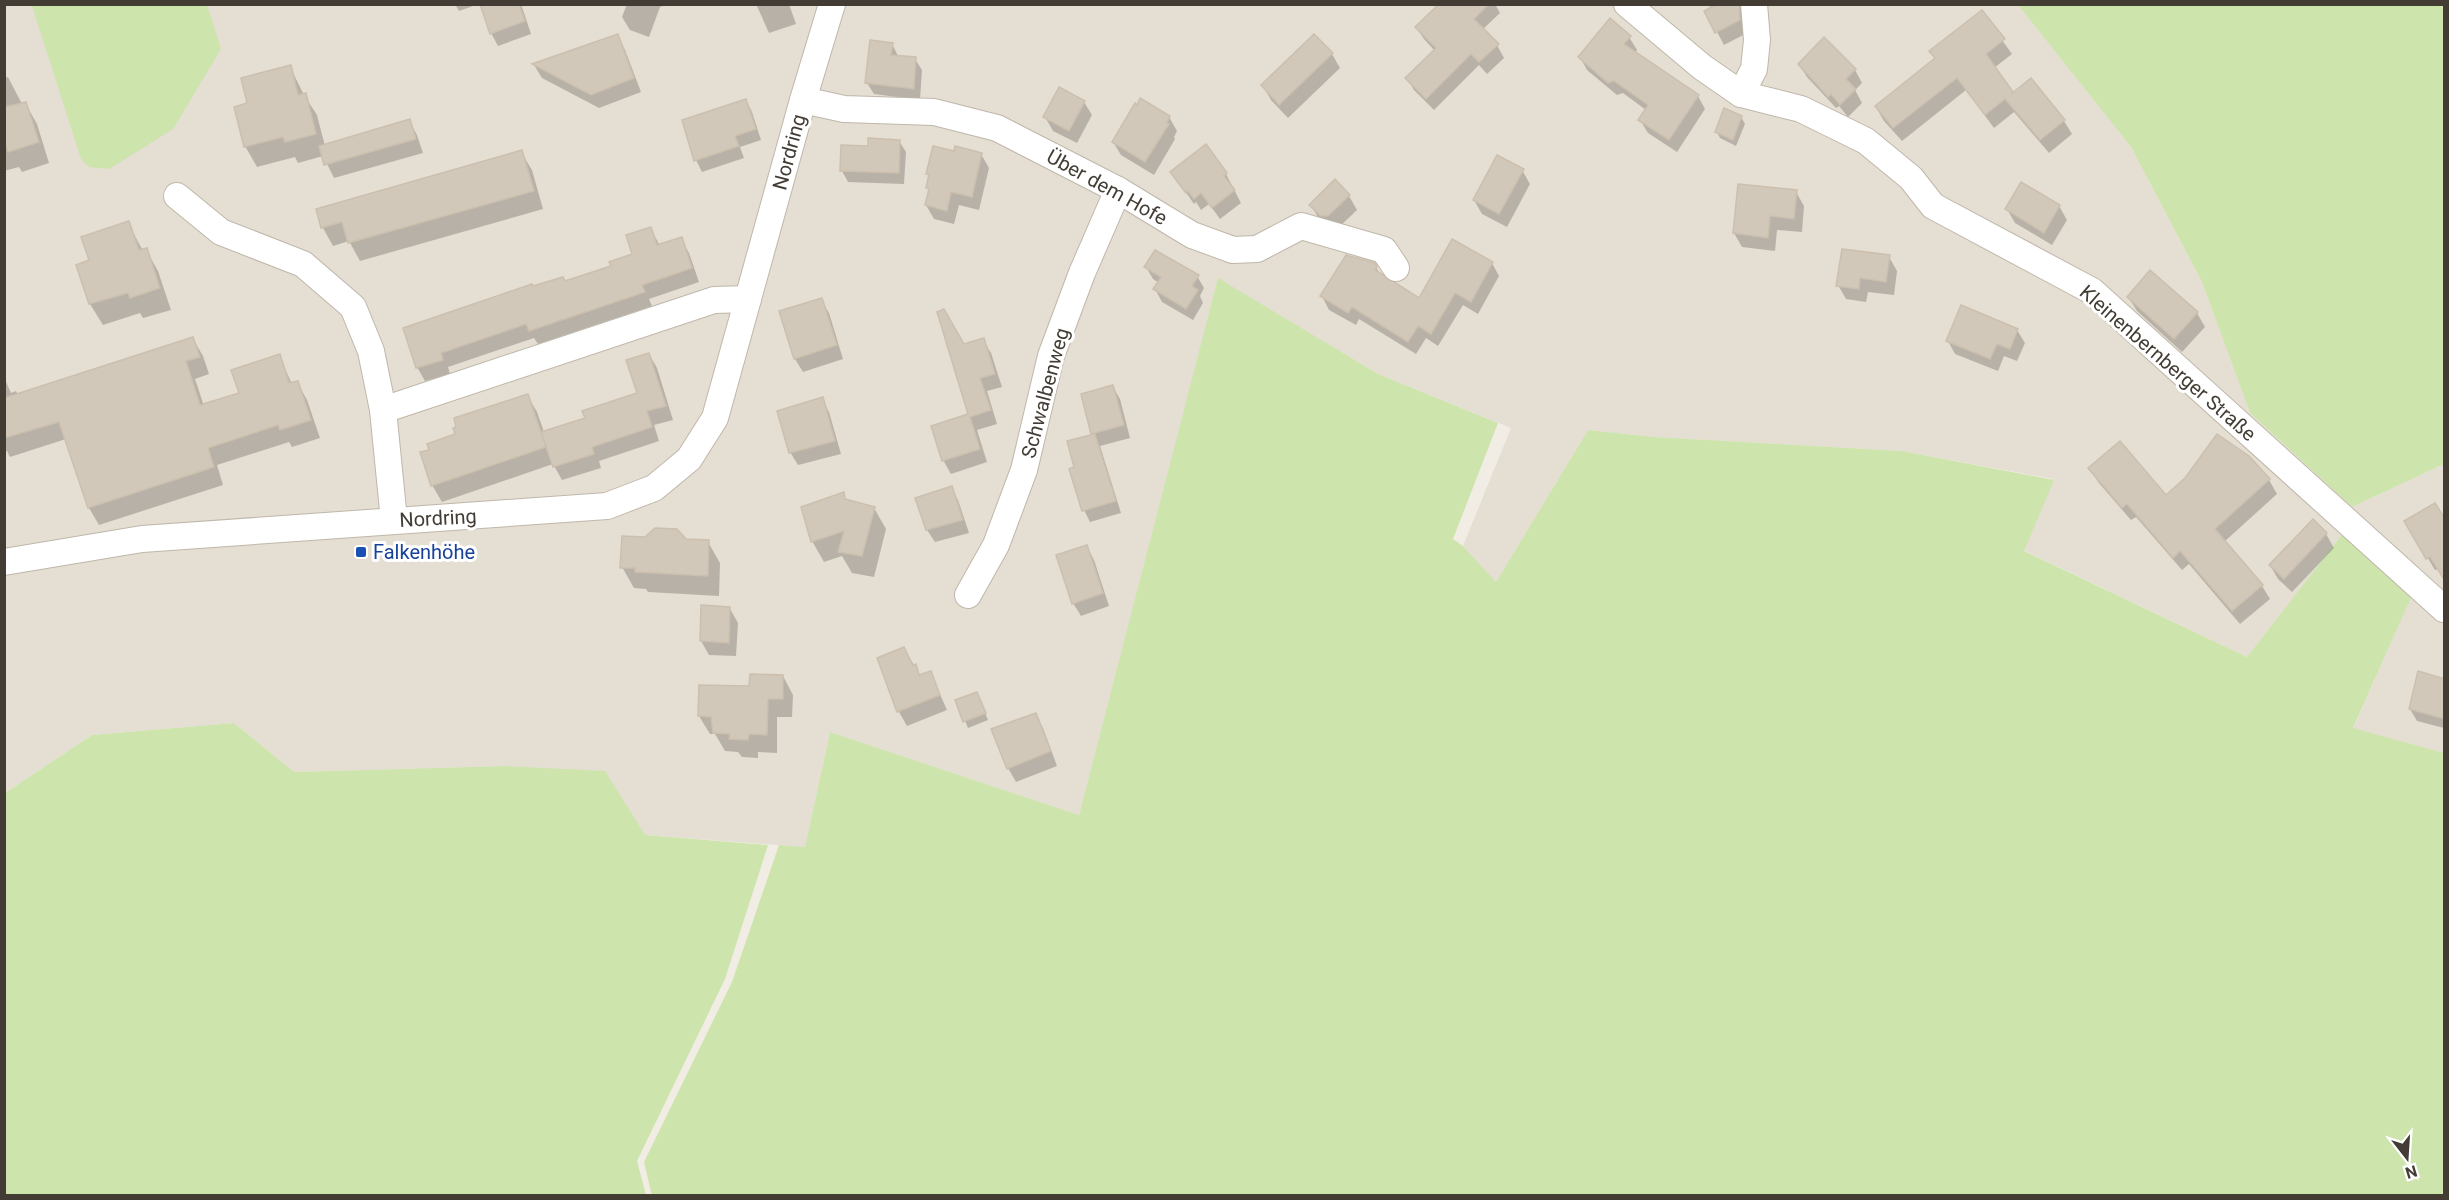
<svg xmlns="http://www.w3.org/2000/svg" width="2449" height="1200" font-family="Roboto,sans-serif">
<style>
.residential{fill:#e5ded2}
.green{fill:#cde4ad}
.shadow{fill:#0003}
.building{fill:#d2c8ba;stroke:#ccbfad;stroke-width:1.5}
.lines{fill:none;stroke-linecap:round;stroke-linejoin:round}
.minor-casing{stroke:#bfb7aa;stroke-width:28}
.minor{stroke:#fff;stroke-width:26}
.transit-dot{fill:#1a4fb4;stroke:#fff;stroke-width:2}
.labels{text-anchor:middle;stroke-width:6;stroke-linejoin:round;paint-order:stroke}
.street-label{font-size:20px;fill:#423c34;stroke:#fff}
.transit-label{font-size:20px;fill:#164399;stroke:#fff;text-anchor:start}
</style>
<rect width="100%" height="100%" fill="#f1ede4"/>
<path class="residential" d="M 5,5 L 2018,5 L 2131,147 L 2202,282 L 2250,413 L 2352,507 L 2444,464 L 2444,753 L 2353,729 L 2419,579 L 2344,532 L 2247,657 L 2023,550 L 2053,479 L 1902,451 L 1654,437 L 1588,430 L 1496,582 L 1463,546 L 1511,428 L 1378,374 L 1218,279 L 1079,815 L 830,732 L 805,847 L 645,835 L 505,766 L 294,772 L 234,723 L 92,735 L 5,793 Z"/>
<g class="green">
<path d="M 39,4 L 207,5 L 221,49 L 173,129 L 109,169 L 89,167 L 81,159 L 32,6 Z"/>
<path d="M 2018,5 L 2444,5 L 2444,464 L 2352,507 L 2250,413 L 2202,282 L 2131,147 Z"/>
<path d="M 1218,278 L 1378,374 L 1498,423 L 1453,539 L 1463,546 L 1496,582 L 1588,430 L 1654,437 L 1902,451 L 2054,480 L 2024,551 L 2247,657 L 2344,532 L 2414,591 L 2353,728 L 2444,753 L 2444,1195 L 652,1196 L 644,1162 L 732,982 L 779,845 L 805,847 L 830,732 L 1079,815 Z"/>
<path d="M 234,723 L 294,772 L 505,766 L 605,771 L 645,835 L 768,845 L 725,979 L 637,1161 L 646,1195 L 5,1195 L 5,793 L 92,735 Z"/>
</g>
<g class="shadow">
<path d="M 455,4 L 479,4 L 459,11 Z"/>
<path d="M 481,4 L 521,4 L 531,34 L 498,46 L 491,33 Z"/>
<path d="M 627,4 L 668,4 L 660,7 L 649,37 L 630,30 L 622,17 Z"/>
<path d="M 756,4 L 789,4 L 796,24 L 769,33 Z"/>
<path d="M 1441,4 L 1495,4 L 1500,13 L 1482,30 L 1497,45 L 1504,58 L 1487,74 L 1479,65 L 1434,110 L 1414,90 L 1407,78 L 1435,51 L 1424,39 L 1416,27 Z"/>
<path d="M 1709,4 L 1741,4 L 1746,16 L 1747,33 L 1724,45 L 1706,11 L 1711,9 Z"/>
<path d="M 1982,12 L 2012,54 L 1994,68 L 2012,95 L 2064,121 L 2072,134 L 2049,153 L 2014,112 L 1994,128 L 1966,90 L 1902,141 L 1884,121 L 1876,107 L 1936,59 Z"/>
<path d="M 617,36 L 625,50 L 641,92 L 599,108 L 542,78 L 534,65 Z"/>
<path d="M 1629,37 L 1637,50 L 1635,53 L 1698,96 L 1705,109 L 1677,152 L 1648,133 L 1640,120 L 1646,110 L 1623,93 L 1617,95 L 1587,70 L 1580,57 Z"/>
<path d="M 892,44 L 898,56 L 915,59 L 922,70 L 920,100 L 874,94 L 867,83 Z"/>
<path d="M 1332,54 L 1340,68 L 1288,118 L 1271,100 L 1263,86 Z"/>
<path d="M 1799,64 L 1855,70 L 1862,83 L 1855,90 L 1862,103 L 1848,117 L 1839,106 L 1836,108 L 1807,77 Z"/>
<path d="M 290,67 L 304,95 L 317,115 L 325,146 L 409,121 L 417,135 L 423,153 L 334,178 L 323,156 L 298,163 L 295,157 L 257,167 L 245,146 L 248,104 Z"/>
<path d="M 8,77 L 22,104 L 25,103 L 37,124 L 49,163 L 22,172 L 19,167 L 4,171 L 4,78 Z"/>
<path d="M 746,100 L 752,112 L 761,140 L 740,147 L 744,158 L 702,172 L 696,160 Z"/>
<path d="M 1084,102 L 1092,115 L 1077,143 L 1053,131 L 1045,117 Z"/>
<path d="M 1169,117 L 1177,131 L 1174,137 L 1175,139 L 1154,175 L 1121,155 L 1113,142 Z"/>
<path d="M 1741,117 L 1745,124 L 1736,146 L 1720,138 L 1717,132 Z"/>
<path d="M 899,141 L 906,152 L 904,184 L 848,182 L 842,171 L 869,148 Z"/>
<path d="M 521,152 L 532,170 L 543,209 L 360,261 L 349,241 L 333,246 L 323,228 L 318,210 Z"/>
<path d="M 955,153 L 981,154 L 989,168 L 979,210 L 959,205 L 954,224 L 934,219 L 926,205 L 930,192 L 927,187 L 930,178 L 927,174 Z"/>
<path d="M 1522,170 L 1530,184 L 1507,227 L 1482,214 L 1474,200 Z"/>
<path d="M 1172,172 L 1226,174 L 1241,203 L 1220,219 L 1209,204 L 1201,210 L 1196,202 L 1194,204 Z"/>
<path d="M 1796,192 L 1804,206 L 1802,232 L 1777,230 L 1775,251 L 1742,247 L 1734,233 Z"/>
<path d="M 1349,196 L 1357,210 L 1336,230 L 1319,219 L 1311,205 Z"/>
<path d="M 2059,206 L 2067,220 L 2052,245 L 2015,223 L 2007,209 Z"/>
<path d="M 128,223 L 143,251 L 146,250 L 158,271 L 171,310 L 143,318 L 140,313 L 103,325 L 90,304 L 77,266 L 91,261 Z"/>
<path d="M 651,229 L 660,246 L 681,239 L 689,253 L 699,282 L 649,299 L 652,306 L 538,344 L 534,338 L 448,367 L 450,374 L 425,381 L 417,367 L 532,288 L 565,282 L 612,267 L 634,255 Z"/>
<path d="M 1889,257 L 1897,271 L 1894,295 L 1868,292 L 1866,302 L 1846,299 L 1838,285 Z"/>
<path d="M 1492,263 L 1499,276 L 1478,314 L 1463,305 L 1438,346 L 1426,338 L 1416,354 L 1359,319 L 1356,325 L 1329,310 L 1322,296 L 1374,264 L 1381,276 L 1420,300 Z"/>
<path d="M 1146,267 L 1197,276 L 1204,288 L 1200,296 L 1203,303 L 1193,320 L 1162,302 L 1155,289 L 1159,283 L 1153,279 Z"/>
<path d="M 2129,298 L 2197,313 L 2205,327 L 2182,352 L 2137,311 Z"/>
<path d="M 821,300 L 829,313 L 843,359 L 803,372 L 795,359 L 781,312 Z"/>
<path d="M 2017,330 L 2025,343 L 2017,361 L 2004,356 L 1998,371 L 1955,354 L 1948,341 Z"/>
<path d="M 193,339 L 203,356 L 209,374 L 195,379 L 204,406 L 241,394 L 279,356 L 292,384 L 297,382 L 307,400 L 320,438 L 292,447 L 289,442 L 217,465 L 223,485 L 99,525 L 89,508 L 66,439 L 10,457 L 7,451 L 4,452 L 4,377 L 11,393 L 16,391 L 18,395 Z"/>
<path d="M 983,340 L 991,353 L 1002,387 L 987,391 L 997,424 L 977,430 L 987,462 L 951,474 L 943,460 L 970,415 L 964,345 Z"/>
<path d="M 649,354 L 657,368 L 673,420 L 654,425 L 659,441 L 599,461 L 601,468 L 562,480 L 553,464 L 442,502 L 432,485 L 431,451 L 527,395 L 537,412 L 544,432 L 587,419 L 639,394 Z"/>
<path d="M 1113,387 L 1120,399 L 1130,438 L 1100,446 L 1121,513 L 1090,522 L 1084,510 L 1076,468 L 1094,435 L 1083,395 Z"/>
<path d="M 822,399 L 829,412 L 841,454 L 798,465 L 790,452 Z"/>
<path d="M 2090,468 L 2166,497 L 2269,480 L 2277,494 L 2224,542 L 2262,586 L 2270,599 L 2240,624 L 2189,564 L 2182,570 L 2136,517 L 2131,520 L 2098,482 Z"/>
<path d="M 951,488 L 958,500 L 969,533 L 935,542 L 927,530 L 917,499 Z"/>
<path d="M 843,494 L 847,501 L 874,508 L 886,529 L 874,577 L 852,573 L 842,556 L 824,562 L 812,541 Z"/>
<path d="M 2313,521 L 2326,534 L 2334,548 L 2292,592 L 2278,579 L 2270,565 Z"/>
<path d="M 2406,522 L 2439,569 L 2435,570 Z"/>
<path d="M 686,541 L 708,542 L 720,563 L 719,596 L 648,592 L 646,589 L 634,588 L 622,567 Z"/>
<path d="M 1087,547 L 1094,560 L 1109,606 L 1081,616 L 1073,603 Z"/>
<path d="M 730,609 L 738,623 L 736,656 L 709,655 L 701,641 Z"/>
<path d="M 904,649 L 921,676 L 930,672 L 947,710 L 907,726 L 899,712 L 879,658 Z"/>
<path d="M 783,676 L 793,695 L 792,717 L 777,717 L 777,753 L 758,752 L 758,758 L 742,757 L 738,752 L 725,751 L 715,734 L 710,734 L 699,716 L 751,688 Z"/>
<path d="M 2444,680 L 2444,728 L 2417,721 L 2410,709 Z"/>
<path d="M 980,700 L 988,720 L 968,728 L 957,701 Z"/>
<path d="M 1035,715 L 1043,728 L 1057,766 L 1016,782 L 1008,768 Z"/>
</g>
<g class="building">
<path d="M 480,4 L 519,4 L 525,21 L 490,34 Z"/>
<path d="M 1439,4 L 1489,4 L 1474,19 L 1499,44 L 1479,62 L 1471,54 L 1426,99 L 1405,78 L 1436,48 L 1415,27 Z"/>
<path d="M 1717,4 L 1739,4 L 1740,20 L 1715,33 L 1704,11 Z"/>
<path d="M 1982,10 L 2005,39 L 1986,54 L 2013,92 L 2011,94 L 2031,78 L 2065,120 L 2040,140 L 2005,99 L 1985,115 L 1957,78 L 1893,128 L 1875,106 L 1935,58 L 1929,51 Z"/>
<path d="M 1610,18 L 1631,36 L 1624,44 L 1699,95 L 1669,140 L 1638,120 L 1648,105 L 1614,81 L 1608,83 L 1578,57 Z"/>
<path d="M 618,34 L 634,78 L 591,95 L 532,64 Z"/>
<path d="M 1314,34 L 1333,53 L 1279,105 L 1261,85 Z"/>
<path d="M 1824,37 L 1856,69 L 1846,79 L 1856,89 L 1840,105 L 1831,94 L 1828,97 L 1798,64 Z"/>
<path d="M 870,40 L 893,43 L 891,55 L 916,57 L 914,89 L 865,83 Z"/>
<path d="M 291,65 L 298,95 L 306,93 L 316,134 L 285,142 L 283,137 L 244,147 L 234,107 L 247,103 L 241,78 Z"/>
<path d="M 1059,87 L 1085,101 L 1069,131 L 1043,117 Z"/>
<path d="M 1140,98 L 1170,116 L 1167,123 L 1169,124 L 1145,162 L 1112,142 L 1135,103 L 1137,105 Z"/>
<path d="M 746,99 L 756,129 L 735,136 L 739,146 L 694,161 L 682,120 Z"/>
<path d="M 26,102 L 39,142 L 8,152 L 4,141 L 4,107 Z"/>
<path d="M 1724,108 L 1742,116 L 1733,140 L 1715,132 Z"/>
<path d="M 410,119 L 416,139 L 324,165 L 319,146 Z"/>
<path d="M 868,138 L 900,140 L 899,173 L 840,171 L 841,145 L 868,146 Z"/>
<path d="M 1206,144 L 1227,173 L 1224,176 L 1235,190 L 1212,208 L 1201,193 L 1194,199 L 1188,191 L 1186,193 L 1170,172 Z"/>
<path d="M 933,146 L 954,151 L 955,146 L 982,153 L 972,197 L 951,192 L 947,211 L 925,205 L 929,189 L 926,188 L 929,174 L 926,174 Z"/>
<path d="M 522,150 L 534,191 L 348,243 L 342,222 L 321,228 L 316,209 Z"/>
<path d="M 1497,155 L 1524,169 L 1499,214 L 1473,200 Z"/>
<path d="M 1335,179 L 1350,195 L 1328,216 L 1321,216 L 1309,205 Z"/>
<path d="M 2021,182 L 2060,205 L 2044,233 L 2005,209 Z"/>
<path d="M 1738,184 L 1797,190 L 1794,219 L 1770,216 L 1768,238 L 1733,233 Z"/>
<path d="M 129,221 L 139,250 L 147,248 L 160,288 L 130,298 L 128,293 L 89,304 L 76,265 L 89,260 L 81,237 Z"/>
<path d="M 651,227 L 657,245 L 682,237 L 692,268 L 642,285 L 645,292 L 529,331 L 526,324 L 441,353 L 443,360 L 416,368 L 403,328 L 532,284 L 533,286 L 563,277 L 565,281 L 611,266 L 609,262 L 632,254 L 626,235 Z"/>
<path d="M 1452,239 L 1493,262 L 1471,302 L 1455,293 L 1431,334 L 1418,326 L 1408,342 L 1352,307 L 1348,313 L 1320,296 L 1346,255 L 1375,263 L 1377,266 L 1375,270 L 1419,298 Z"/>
<path d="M 1842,249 L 1890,255 L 1886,282 L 1860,278 L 1859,289 L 1836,286 Z"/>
<path d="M 1155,250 L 1199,275 L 1192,286 L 1198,290 L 1186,309 L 1153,289 L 1161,277 L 1144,267 Z"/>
<path d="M 2150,270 L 2198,312 L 2174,339 L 2127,297 Z"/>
<path d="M 822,298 L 837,345 L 794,359 L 779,311 Z"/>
<path d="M 1961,305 L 2018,329 L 2010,349 L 1997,344 L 1990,359 L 1946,341 Z"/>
<path d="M 944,309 L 964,344 L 984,338 L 995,374 L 980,378 L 991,410 L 970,417 L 980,449 L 942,461 L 931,426 L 968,414 L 937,312 Z"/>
<path d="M 193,337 L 200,357 L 186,361 L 200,405 L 239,393 L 231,370 L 280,354 L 289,383 L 298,381 L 311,420 L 280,430 L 278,425 L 208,448 L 214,467 L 88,508 L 59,422 L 4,438 L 4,398 Z"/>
<path d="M 649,353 L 666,406 L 647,411 L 652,427 L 592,447 L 594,454 L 553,467 L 541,432 L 585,418 L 582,411 L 637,393 L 626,360 Z"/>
<path d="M 1113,385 L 1124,425 L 1091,434 L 1081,394 Z"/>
<path d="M 528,394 L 546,447 L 431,486 L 420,452 L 429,450 L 427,444 L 455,434 L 453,428 L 456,427 L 454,418 Z"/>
<path d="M 823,397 L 835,441 L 789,453 L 777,411 Z"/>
<path d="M 1095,434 L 1116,501 L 1082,511 L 1069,469 L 1074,467 L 1067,441 Z"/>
<path d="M 2217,434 L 2249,456 L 2270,479 L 2215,529 L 2263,585 L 2232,611 L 2180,551 L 2173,558 L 2127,504 L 2122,508 L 2088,468 L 2120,441 L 2166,495 L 2185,478 Z"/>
<path d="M 952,486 L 963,520 L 926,530 L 915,498 Z"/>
<path d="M 844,492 L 845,499 L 875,507 L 862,556 L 838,552 L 844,531 L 811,542 L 801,507 Z"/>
<path d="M 2435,503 L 2445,519 L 2445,581 L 2430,557 L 2426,559 L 2404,521 Z"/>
<path d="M 2313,519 L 2327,533 L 2284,579 L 2269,565 Z"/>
<path d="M 655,528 L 677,529 L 686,539 L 709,540 L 708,576 L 635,572 L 635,568 L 620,568 L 622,536 L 645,537 Z"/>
<path d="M 1087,545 L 1103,593 L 1072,604 L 1056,555 Z"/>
<path d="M 701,605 L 730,607 L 729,643 L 700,641 Z"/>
<path d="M 904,647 L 913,666 L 916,664 L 919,675 L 931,671 L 940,695 L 897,712 L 877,658 Z"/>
<path d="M 2418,671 L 2445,679 L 2445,719 L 2409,709 Z"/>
<path d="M 750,674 L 783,675 L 783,699 L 768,699 L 767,735 L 749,734 L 748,740 L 729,739 L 730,734 L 713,733 L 711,717 L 698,716 L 699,685 L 749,686 Z"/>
<path d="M 977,692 L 986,713 L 963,722 L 955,700 Z"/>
<path d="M 1036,713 L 1051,751 L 1007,769 L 991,729 Z"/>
</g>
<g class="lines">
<defs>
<g id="minor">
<path d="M 1627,4 L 1702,67 L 1741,94 L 1801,109 L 1866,141 L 1911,178 L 1933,206 L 2092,291 L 2444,609"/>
<path d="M 1741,94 L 1754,69 L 1757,40 L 1754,4"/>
<path d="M 803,100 L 844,109 L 934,112 L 997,128 L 1118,190 L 1192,235 L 1233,250 L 1257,249 L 1301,226 L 1384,250 L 1396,268"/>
<path d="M 177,196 L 221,232 L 303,264 L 353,307 L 371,351 L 383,410 L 394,520"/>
<path d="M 383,410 L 714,300 L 748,299"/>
<path d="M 4,562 L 142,539 L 607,506 L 654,488 L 689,459 L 715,418 L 803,100 L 832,4"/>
<path d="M 968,595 L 996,545 L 1024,470 L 1051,356 L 1082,273 L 1118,190"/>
</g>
</defs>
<use href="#minor" class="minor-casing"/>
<use href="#minor" class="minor"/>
</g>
<rect class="transit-dot" x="355" y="546" width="12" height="12" rx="3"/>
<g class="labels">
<g class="street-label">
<text transform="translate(789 152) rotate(-75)" y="7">Nordring</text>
<text transform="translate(1107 187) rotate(29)" y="7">Über dem Hofe</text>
<text transform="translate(2168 363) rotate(41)" y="7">Kleinenbernberger Straße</text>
<text transform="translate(1045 393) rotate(-75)" y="7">Schwalbenweg</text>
<text transform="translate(438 518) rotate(-3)" y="7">Nordring</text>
</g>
<g class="transit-label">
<text x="373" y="559">Falkenhöhe</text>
</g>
</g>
<rect width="2449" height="1200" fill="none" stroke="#423c34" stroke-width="12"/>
<g transform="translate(2407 1158) rotate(163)" stroke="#ffffff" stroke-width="4.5" paint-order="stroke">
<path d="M0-4.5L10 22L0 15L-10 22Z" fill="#423c34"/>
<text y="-9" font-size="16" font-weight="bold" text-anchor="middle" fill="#423c34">N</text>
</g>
</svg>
